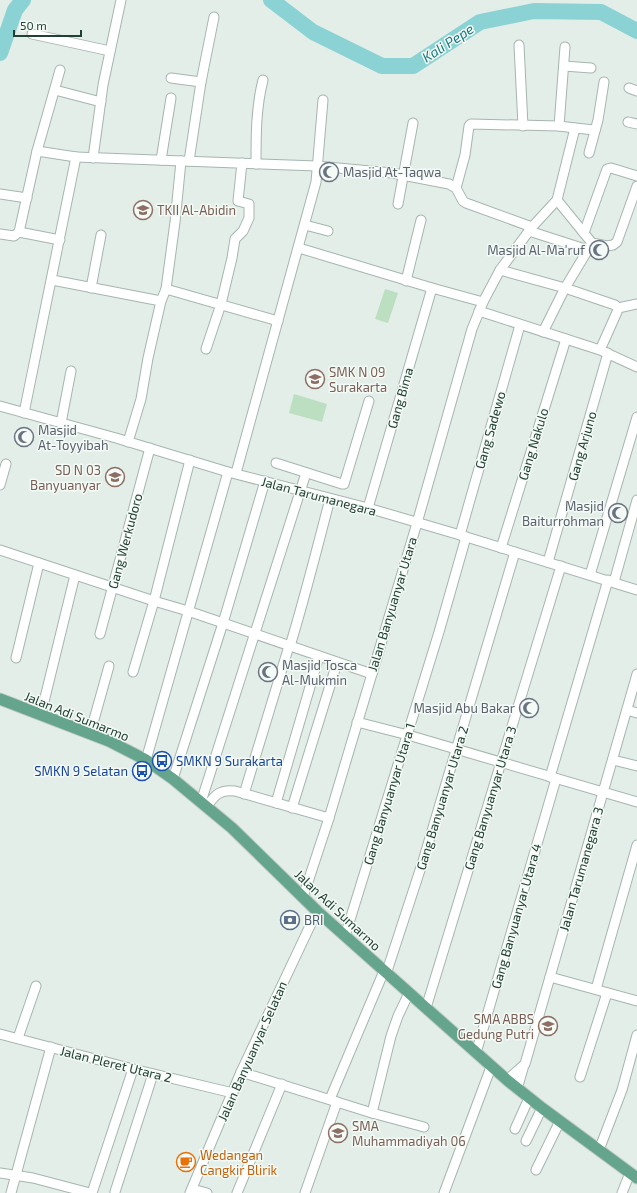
<svg xmlns="http://www.w3.org/2000/svg" width="637" height="1193" font-family="'Exo 2',sans-serif">
<style>
.green{fill:#bcdfc1}
.lines{fill:none;stroke-linecap:round;stroke-linejoin:round}
.river{stroke:#8ad2d4;stroke-width:16}
.minor-casing{stroke:#a5b6ae;stroke-width:11}
.major-casing{stroke:#c1cac6;stroke-width:13}
.minor{stroke:#fff;stroke-width:9}
.major{stroke:#66a58d;stroke-width:11}
.labels{text-anchor:middle;stroke-width:3;stroke-linejoin:round;paint-order:stroke}
.worship-label{font-size:13px;fill:#5b616d;stroke:#f4faf6;text-anchor:start}
.education-label{font-size:13px;fill:#785e54;stroke:#f4faf6;text-anchor:start}
.street-label{font-size:13px;fill:#224034;stroke:#f4faf6}
.transit-label{font-size:13px;fill:#164399;stroke:#f4faf6;text-anchor:start}
.service-label{font-size:13px;fill:#4e5e75;stroke:#f4faf6;text-anchor:start}
.food-label{font-size:13px;fill:#c56008;stroke:#f4faf6;text-anchor:start}
.water-label{font-size:14px;font-style:italic;fill:#197a7f;stroke:#f4faf6}
</style>
<rect width="100%" height="100%" fill="#e3eee8"/>
<g class="green">
<path d="M 385,289 L 398,293 L 388,323 L 375,319 Z"/>
<path d="M 294,394 L 327,404 L 322,422 L 289,413 Z"/>
</g>
<g class="lines">
<g class="river">
<path d="M 271,0 L 313,32 L 382,66 L 413,66 L 480,22 L 534,11 L 601,12 L 637,31"/>
<path d="M 0,53 L 15,10 L 23,0"/>
</g>
<defs>
<g id="minor">
<path d="M 32,34 L 110,51"/>
<path d="M 519,45 L 523,126"/>
<path d="M 564,66 L 591,68"/>
<path d="M 171,78 L 201,82"/>
<path d="M 629,88 L 637,91"/>
<path d="M 55,90 L 101,102"/>
<path d="M 628,122 L 637,124"/>
<path d="M 559,126 L 565,47"/>
<path d="M 575,128 L 595,130"/>
<path d="M 37,151 L 76,157"/>
<path d="M 589,153 L 598,120 L 604,82"/>
<path d="M 93,158 L 103,85 L 121,0"/>
<path d="M 161,160 L 171,98"/>
<path d="M 189,161 L 201,82 L 214,17"/>
<path d="M 256,164 C 256,135 256,107 263,80"/>
<path d="M 0,194 L 27,198"/>
<path d="M 557,200 L 592,243 L 607,246 L 613,245 L 617,242 L 637,186"/>
<path d="M 398,204 L 413,123"/>
<path d="M 305,225 L 328,231"/>
<path d="M 529,231 L 588,250"/>
<path d="M 19,232 L 60,240"/>
<path d="M 584,233 L 607,169 L 611,168 L 637,176"/>
<path d="M 0,234 L 14,236 L 19,232 L 37,151 L 60,70"/>
<path d="M 299,248 L 432,288 L 483,302"/>
<path d="M 500,270 L 565,288 L 615,305 L 618,308 L 617,312 L 600,350"/>
<path d="M 52,280 L 161,301"/>
<path d="M 406,281 L 421,220"/>
<path d="M 91,288 L 101,235"/>
<path d="M 166,289 L 278,321"/>
<path d="M 618,308 L 637,304"/>
<path d="M 479,311 L 600,350 L 637,367"/>
<path d="M 543,332 L 565,288 L 592,243"/>
<path d="M 206,349 L 221,304 L 232,258 L 235,239 L 243,231 L 249,218 L 249,204 L 238,201 L 242,163"/>
<path d="M 0,406 L 116,438 L 228,472 L 368,508 L 460,535 L 637,590"/>
<path d="M 24,413 L 76,157 L 317,166 L 392,173 L 449,184 L 456,188 L 463,201 L 466,203 L 532,227"/>
<path d="M 61,423 L 71,371"/>
<path d="M 128,442 L 141,399 L 148,358 L 161,301 L 166,289 L 175,222 L 181,161"/>
<path d="M 276,463 L 342,484 L 344,484 L 369,401"/>
<path d="M 236,473 L 316,182 L 323,100"/>
<path d="M 0,485 L 6,464"/>
<path d="M 368,508 L 432,288"/>
<path d="M 460,535 L 520,325"/>
<path d="M 501,548 L 566,339"/>
<path d="M 0,550 L 154,601 L 188,611 L 372,674"/>
<path d="M 548,562 L 608,353"/>
<path d="M 590,575 L 637,417"/>
<path d="M 614,582 L 637,500"/>
<path d="M 100,634 L 150,448"/>
<path d="M 290,646 C 305,597 317,548 330,499"/>
<path d="M 16,658 L 39,563"/>
<path d="M 133,672 L 154,601 L 190,460"/>
<path d="M 627,710 L 637,713"/>
<path d="M 41,714 L 75,575"/>
<path d="M 357,722 L 408,735 L 637,802"/>
<path d="M 90,734 L 109,666"/>
<path d="M 146,760 L 228,472"/>
<path d="M 613,760 L 637,766"/>
<path d="M 550,777 L 608,580"/>
<path d="M 173,779 L 223,623 L 265,481"/>
<path d="M 244,794 L 289,646"/>
<path d="M 201,802 L 306,473"/>
<path d="M 276,803 L 319,656"/>
<path d="M 207,806 C 215,795 220,789 235,791 L 329,818"/>
<path d="M 292,808 L 337,663"/>
<path d="M 303,897 L 329,818 L 417,523 L 472,329 L 483,302 L 500,270 L 532,227 L 557,200 L 575,128 L 559,126 L 471,124 L 469,126 L 465,155 L 456,188"/>
<path d="M 345,936 L 439,632 L 466,537"/>
<path d="M 386,974 L 423,861 L 515,552"/>
<path d="M 550,977 L 637,1001"/>
<path d="M 596,989 L 637,845"/>
<path d="M 426,1008 L 561,566"/>
<path d="M 0,1034 L 133,1069 L 233,1093"/>
<path d="M 18,1038 L 36,986"/>
<path d="M 476,1053 L 556,779"/>
<path d="M 241,1072 L 372,1113 L 424,1127"/>
<path d="M 580,1077 L 607,993"/>
<path d="M 507,1080 L 525,1064 L 637,674"/>
<path d="M 517,1089 L 524,1065"/>
<path d="M 330,1099 L 384,971"/>
<path d="M 372,1113 L 391,1036 L 398,1016 L 409,993"/>
<path d="M 515,1129 L 529,1098"/>
<path d="M 526,1141 L 542,1108"/>
<path d="M 599,1150 L 622,1090 L 637,1035"/>
<path d="M 536,1170 L 560,1121"/>
<path d="M 0,1173 L 33,1178 L 90,1193"/>
<path d="M 192,1189 L 207,1193"/>
<path d="M 115,1192 L 153,1074"/>
<path d="M 11,1193 L 51,1047"/>
<path d="M 92,1193 L 133,1069"/>
<path d="M 190,1193 L 241,1072 L 317,911"/>
<path d="M 237,1193 L 282,1084"/>
<path d="M 305,1193 L 337,1102"/>
<path d="M 444,1193 L 491,1067"/>
<path d="M 622,1193 L 630,1173"/>
</g>
<path id="major" d="M 0,699 L 109,741 L 146,760 L 173,779 L 232,828 L 317,911 L 507,1080 L 542,1108 L 637,1178"/>
</defs>
<use href="#minor" class="minor-casing"/>
<use href="#major" class="major-casing"/>
<use href="#minor" class="minor"/>
<use href="#major" class="major"/>
</g>
<defs>
<symbol id="mosque-ring" viewBox="-11 -11 22 22"><circle r="9.5" fill="#f4faf6" stroke="#6b7280" stroke-width="1.5"/><path d="M3.5-4.9A6 6 0 1 0 3.5 4.9A5 5 0 1 1 3.5-4.9Z" fill="#6b7280"/></symbol>
<symbol id="school-ring" viewBox="-11 -11 22 22"><circle r="9.5" fill="#f4faf6" stroke="#8d6e63" stroke-width="1.5"/><path d="M0-5L7-2L0 1L-7-2ZM-4 1L0 2.5L4 1V4Q0 6-4 4Z" fill="#8d6e63"/></symbol>
<symbol id="bus-ring" viewBox="-11 -11 22 22"><circle r="9.5" fill="#f4faf6" stroke="#1a4fb4" stroke-width="1.5"/><path d="M-5-6H5V4H4V6H2V4H-2V6H-4V4H-5ZM-3.5-4V0h7V-4ZM-3.5 1.2v1.5H-2V1.2ZM2 1.2v1.5H3.5V1.2Z" fill="#1a4fb4"/></symbol>
<symbol id="bank-ring" viewBox="-11 -11 22 22"><circle r="9.5" fill="#f4faf6" stroke="#5c6f8a" stroke-width="1.5"/><path d="M-6-4H6V4H-6ZM0-2.3a2.3 2.3 0 1 0 0 4.6a2.3 2.3 0 1 0 0-4.6Z" fill="#5c6f8a"/></symbol>
<symbol id="cafe-ring" viewBox="-11 -11 22 22"><circle r="9.5" fill="#f4faf6" stroke="#e8710a" stroke-width="1.5"/><path d="M-5.5-4.5H6V0H3Q3 3.5 0 3.5H-2.5Q-5.5 3.5-5.5 0ZM3-3.2v2h1.7v-2ZM-6 4.5H4V6H-6Z" fill="#e8710a"/></symbol>
</defs>
<g fill-rule="evenodd">
<use href="#mosque-ring" x="318" y="161" width="22" height="22"/>
<use href="#school-ring" x="132" y="199" width="22" height="22"/>
<use href="#mosque-ring" x="588" y="239" width="22" height="22"/>
<use href="#school-ring" x="304" y="368" width="22" height="22"/>
<use href="#mosque-ring" x="13" y="426" width="22" height="22"/>
<use href="#school-ring" x="104" y="466" width="22" height="22"/>
<use href="#mosque-ring" x="607" y="502" width="22" height="22"/>
<use href="#mosque-ring" x="257" y="661" width="22" height="22"/>
<use href="#mosque-ring" x="518" y="697" width="22" height="22"/>
<use href="#bus-ring" x="151" y="750" width="22" height="22"/>
<use href="#bus-ring" x="131" y="760" width="22" height="22"/>
<use href="#bank-ring" x="279" y="909" width="22" height="22"/>
<use href="#school-ring" x="537" y="1015" width="22" height="22"/>
<use href="#school-ring" x="327" y="1122" width="22" height="22"/>
<use href="#cafe-ring" x="175" y="1151" width="22" height="22"/>
</g>
<g class="labels">
<g class="worship-label">
<text x="343" y="177">Masjid At-Taqwa</text>
<text x="585" y="255" text-anchor="end">Masjid Al-Ma'ruf</text>
<text x="38" y="435">Masjid<tspan x="38" dy="15">At-Toyyibah</tspan></text>
<text x="604" y="511" text-anchor="end">Masjid<tspan x="604" dy="15">Baiturrohman</tspan></text>
<text x="282" y="670">Masjid Tosca<tspan x="282" dy="15">Al-Mukmin</tspan></text>
<text x="515" y="713" text-anchor="end">Masjid Abu Bakar</text>
</g>
<g class="education-label">
<text x="157" y="215">TKII Al-Abidin</text>
<text x="329" y="377">SMK N 09<tspan x="329" dy="15">Surakarta</tspan></text>
<text x="101" y="475" text-anchor="end">SD N 03<tspan x="101" dy="15">Banyuanyar</tspan></text>
<text x="534" y="1024" text-anchor="end">SMA ABBS<tspan x="534" dy="15">Gedung Putri</tspan></text>
<text x="352" y="1131">SMA<tspan x="352" dy="15">Muhammadiyah 06</tspan></text>
</g>
<g class="street-label">
<text transform="translate(400 398) rotate(-74)" y="5">Gang Bima</text>
<text transform="translate(490 430) rotate(-74)" y="5">Gang Sadewo</text>
<text transform="translate(533 444) rotate(-73)" y="5">Gang Nakulo</text>
<text transform="translate(582 446) rotate(-74)" y="5">Gang Arjuno</text>
<text transform="translate(319 496) rotate(15)" y="5">Jalan Tarumanegara</text>
<text transform="translate(125 541) rotate(-75)" y="5">Gang Werkudoro</text>
<text transform="translate(392 604) rotate(-73)" y="5">Jalan Banyuanyar Utara</text>
<text transform="translate(77 716) rotate(22)" y="5">Jalan Adi Sumarmo</text>
<text transform="translate(389 794) rotate(-73)" y="5">Gang Banyuanyar Utara 1</text>
<text transform="translate(442 798) rotate(-73)" y="5">Gang Banyuanyar Utara 2</text>
<text transform="translate(490 798) rotate(-73)" y="5">Gang Banyuanyar Utara 3</text>
<text transform="translate(581 869) rotate(-74)" y="5">Jalan Tarumanegara 3</text>
<text transform="translate(338 910) rotate(43)" y="5">Jalan Adi Sumarmo</text>
<text transform="translate(516 916) rotate(-74)" y="5">Gang Banyuanyar Utara 4</text>
<text transform="translate(252 1051) rotate(-66)" y="5">Jalan Banyuanyar Selatan</text>
<text transform="translate(116 1064) rotate(14)" y="5">Jalan Pleret Utara 2</text>
</g>
<g class="transit-label">
<text x="176" y="766">SMKN 9 Surakarta</text>
<text x="128" y="776" text-anchor="end">SMKN 9 Selatan</text>
</g>
<g class="service-label">
<text x="304" y="925">BRI</text>
</g>
<g class="food-label">
<text x="200" y="1160">Wedangan<tspan x="200" dy="15">Cangkir Blirik</tspan></text>
</g>
<g class="water-label">
<text transform="translate(448 43) rotate(-33)" y="5">Kali Pepe</text>
</g>
</g>
<path d="M14 30v6h67v-6" fill="none" stroke="#224034" stroke-width="2"/>
<text x="20" y="30" font-size="12" fill="#224034" stroke="#f4faf6" stroke-width="3" paint-order="stroke">50 m</text>
</svg>
